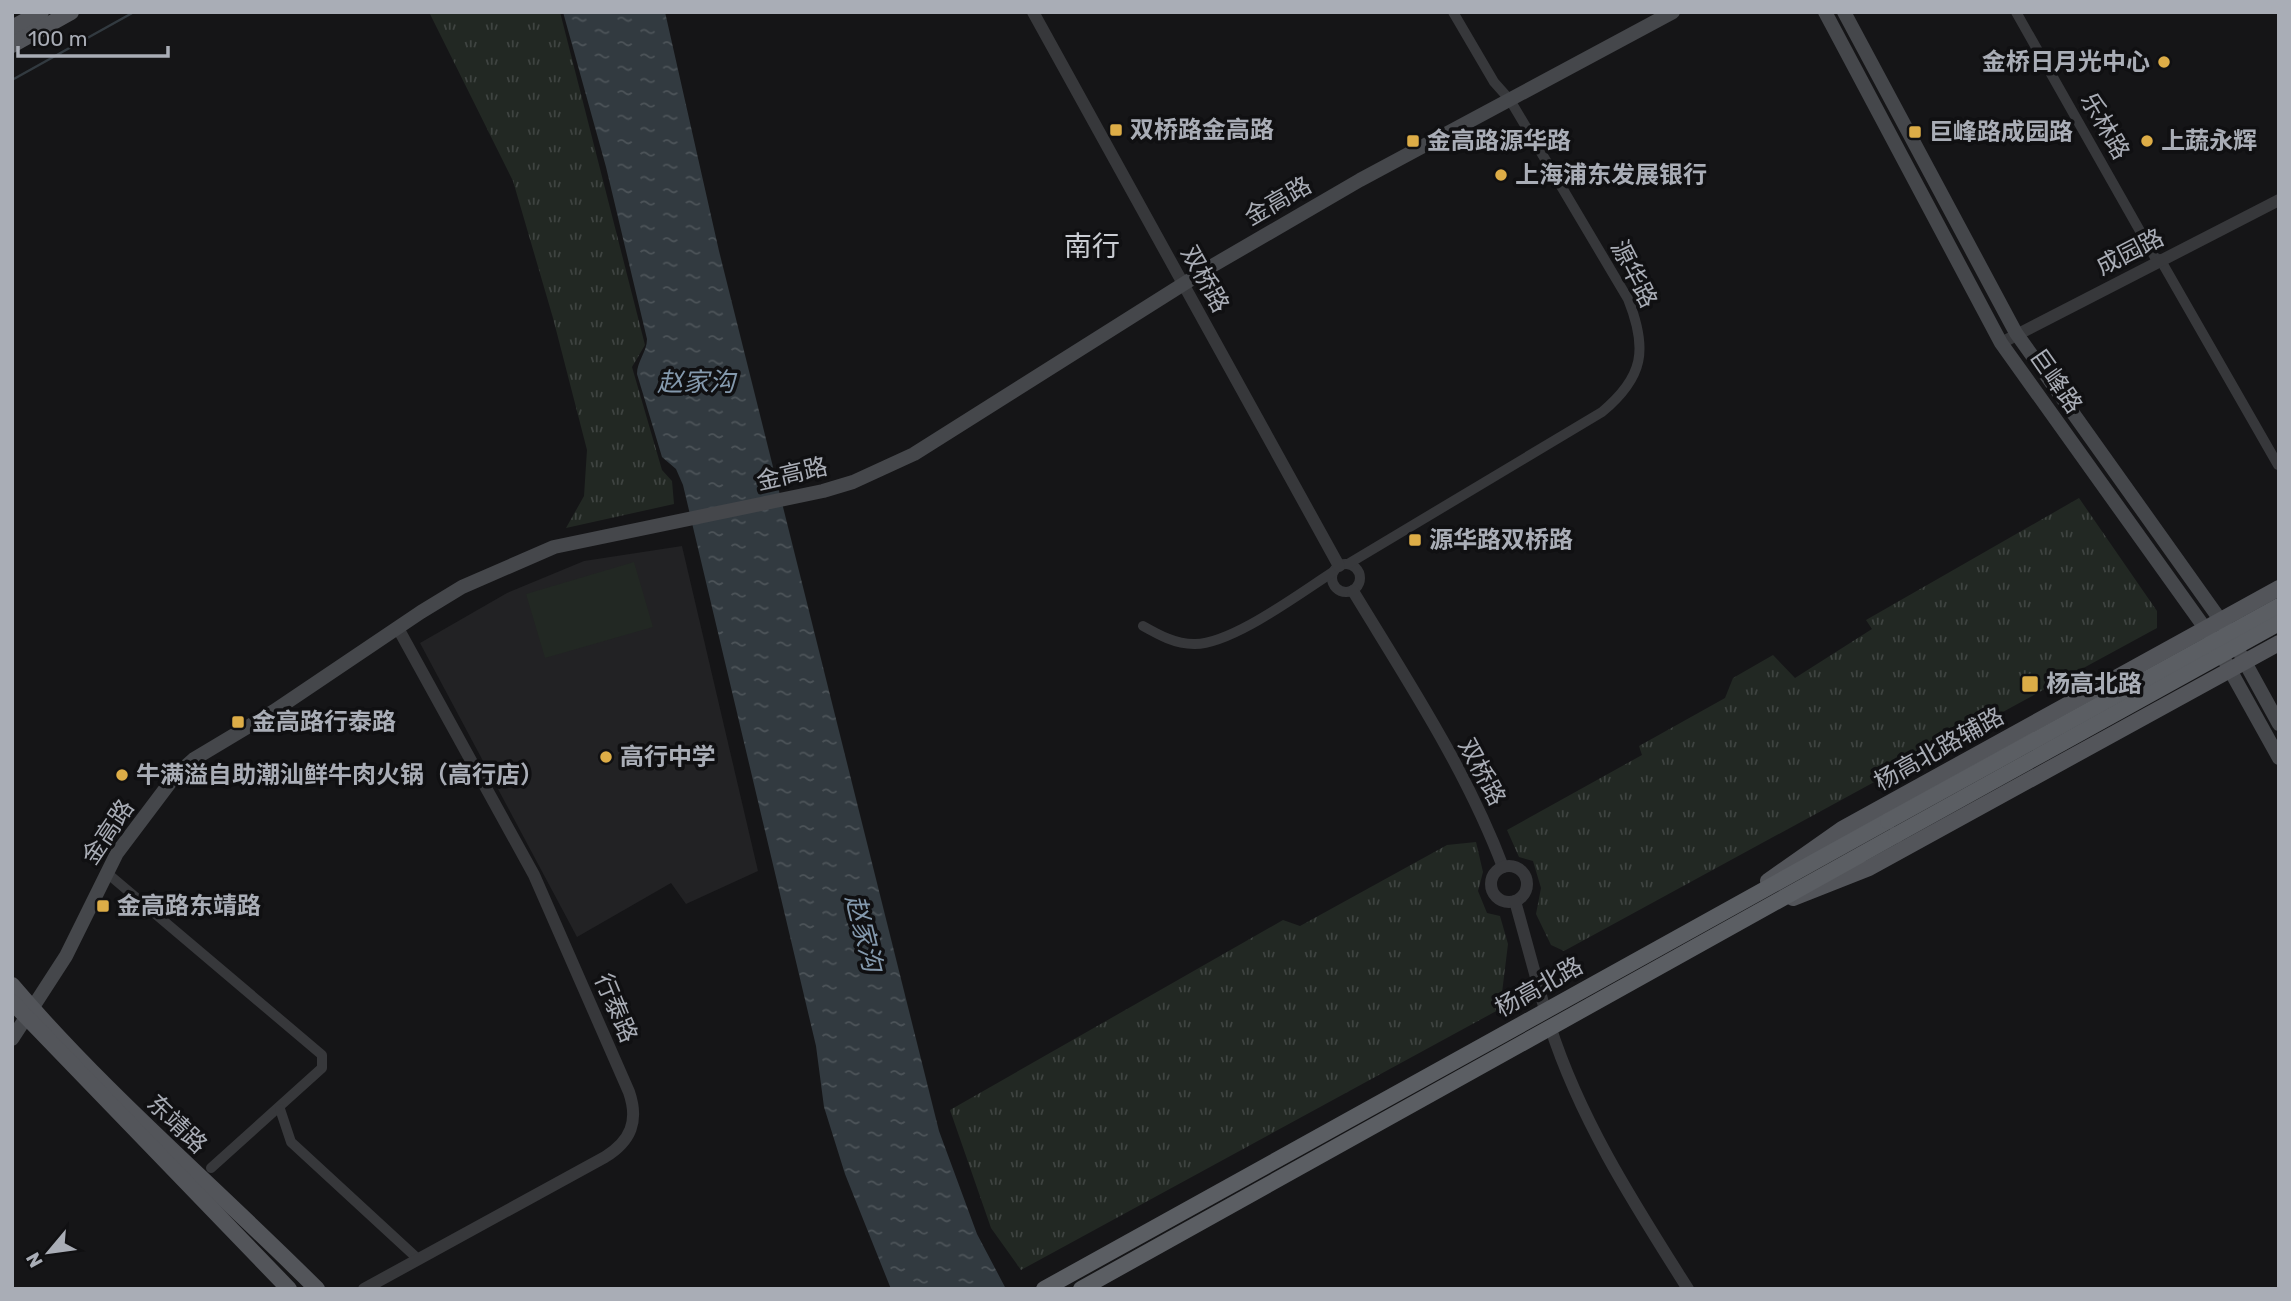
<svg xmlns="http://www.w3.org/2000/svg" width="2291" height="1301" font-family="Rubik,'Noto Sans SC',sans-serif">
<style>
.built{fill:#222224}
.green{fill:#222823}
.park{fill:url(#park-tufts)}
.water{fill:url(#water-ripples)}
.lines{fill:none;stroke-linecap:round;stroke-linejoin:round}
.stream{stroke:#323a40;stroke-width:2.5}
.minor{stroke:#37383b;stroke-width:10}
.tertiary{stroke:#37383b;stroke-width:12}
.secondary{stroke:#45474b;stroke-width:14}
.primary{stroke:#53555a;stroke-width:16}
.trunk{stroke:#5b5e63;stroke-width:16}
.trunk-bridge{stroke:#5b5e63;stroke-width:16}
.poi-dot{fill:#ddad47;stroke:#101012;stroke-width:2.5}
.labels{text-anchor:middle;stroke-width:7;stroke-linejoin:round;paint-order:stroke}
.poi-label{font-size:24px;font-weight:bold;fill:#a9adb6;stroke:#101012;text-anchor:start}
.street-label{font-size:24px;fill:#a9adb6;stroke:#101012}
.water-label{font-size:26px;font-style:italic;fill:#8499ad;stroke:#101012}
.quarter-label{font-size:28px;fill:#c9ccd2;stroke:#101012}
</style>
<defs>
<pattern id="park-tufts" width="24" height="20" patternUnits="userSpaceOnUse" patternTransform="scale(1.75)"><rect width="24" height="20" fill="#222823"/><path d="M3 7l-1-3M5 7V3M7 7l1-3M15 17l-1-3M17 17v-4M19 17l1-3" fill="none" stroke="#3f4441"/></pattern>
<pattern id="water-ripples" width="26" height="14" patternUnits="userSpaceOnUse" patternTransform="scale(1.75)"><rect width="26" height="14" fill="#323a40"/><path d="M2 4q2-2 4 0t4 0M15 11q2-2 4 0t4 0" fill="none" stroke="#4d5459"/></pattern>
</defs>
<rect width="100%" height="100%" fill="#151517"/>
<path class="built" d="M 682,546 L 758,871 L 686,904 L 671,883 L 577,937 L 420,643 L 507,593 L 584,561 Z"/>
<path class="green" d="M 634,562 L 653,627 L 545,658 L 526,594 Z"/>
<g class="park">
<path d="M 429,12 L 560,12 L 645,345 L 632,367 L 662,470 L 672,481 L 674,504 L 566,528 L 584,496 L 587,450 L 553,318 L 513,181 Z"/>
<path d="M 2079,498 L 2157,611 L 2157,628 L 1564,951 L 1551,945 L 1536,914 L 1541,888 L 1533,861 L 1519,857 L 1507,830 L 1642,755 L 1639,746 L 1725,698 L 1733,678 L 1773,655 L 1795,678 L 1872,629 L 1866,620 Z"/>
<path d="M 1476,842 L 1483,872 L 1478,891 L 1487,913 L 1500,916 L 1508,944 L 1500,1009 L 1021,1270 L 991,1228 L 950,1110 L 1283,920 L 1300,926 L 1447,845 Z"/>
</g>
<path class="water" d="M 563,12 L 665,12 L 719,251 L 939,1131 L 977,1234 L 1006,1289 L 891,1289 L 845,1174 L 824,1107 L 816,1046 L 683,485 L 676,469 L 662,457 L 637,374 C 637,361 647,352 647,339 L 606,167 Z"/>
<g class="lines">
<path class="stream" d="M 12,80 L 134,12"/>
<g class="minor">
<path d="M 2016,12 L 2157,261"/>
<path d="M 2160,259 L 2278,465"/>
<circle cx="1346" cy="578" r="14"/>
<path d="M 1348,564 L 1602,412 C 1644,377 1648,349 1628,299 L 1510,100 L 1494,82 L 1453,12"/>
<path d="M 1143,626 C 1159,635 1175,644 1194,644 C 1231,645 1300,593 1333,572"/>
<path d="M 107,873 L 322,1055 L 322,1068 L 211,1168"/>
<path d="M 280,1109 L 291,1142 L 418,1259"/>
</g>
<g class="tertiary">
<path d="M 1033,12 L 1339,566"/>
<path d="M 2001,343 L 2279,200"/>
<path d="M 1353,591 C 1407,680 1466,769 1503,867"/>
<circle cx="1509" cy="884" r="18"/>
<path d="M 1515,901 L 1545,1010"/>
<path d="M 1550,1026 C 1581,1122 1635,1205 1688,1289"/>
<path d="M 364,1289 L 605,1157 C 631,1141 639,1121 629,1092 L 534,875 L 399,630"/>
</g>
<g class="secondary">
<path d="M 1825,12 L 2001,343 L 2212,638"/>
<path d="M 1844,12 L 2016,333 L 2226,628"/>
<path d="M 2241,655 L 2279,724"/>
<path d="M 2225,661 L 2279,758"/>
<path d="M 33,1007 L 66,956 L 117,853 L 175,776 L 194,759 L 274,711 L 421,612 L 462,587 L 554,547 L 823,491 L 853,482 L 914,454 L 1212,266 L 1360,180 L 1673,12"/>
<path d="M 12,1039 L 25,1019"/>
</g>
<g class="primary">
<path d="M 12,28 L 41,12"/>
<path d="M 12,45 L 71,12"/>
<path d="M 1768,881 L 1842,829 L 2279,588"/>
<path d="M 1793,898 L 1869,868 L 2279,643"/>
<path d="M 12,985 C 105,1094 215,1187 317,1289"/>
<path d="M 12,1002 L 289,1289"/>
</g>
<g class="trunk">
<path d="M 1044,1289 L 1888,821"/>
<path d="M 1081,1289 L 1896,835"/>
</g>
<g class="trunk-bridge">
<path d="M 1888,821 L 2279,606"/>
<path d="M 1896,835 L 2279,623"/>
</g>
</g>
<g class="poi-dot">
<circle cx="2164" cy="62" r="7"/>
<rect x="1109" y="123" width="14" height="14" rx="3.5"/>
<rect x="1908" y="125" width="14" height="14" rx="3.5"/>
<rect x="1406" y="134" width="14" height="14" rx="3.5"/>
<circle cx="2147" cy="141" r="7"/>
<circle cx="1501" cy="175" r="7"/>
<rect x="1408" y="533" width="14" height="14" rx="3.5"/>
<rect x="2021" y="675" width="18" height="18" rx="3.5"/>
<rect x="231" y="715" width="14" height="14" rx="3.5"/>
<circle cx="606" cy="757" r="7"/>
<circle cx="122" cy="775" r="7"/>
<rect x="96" y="899" width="14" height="14" rx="3.5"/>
</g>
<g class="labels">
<g class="poi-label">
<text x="2150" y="70" text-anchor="end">金桥日月光中心</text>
<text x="1130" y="138">双桥路金高路</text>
<text x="1929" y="140">巨峰路成园路</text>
<text x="1427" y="149">金高路源华路</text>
<text x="2161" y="149">上蔬永辉</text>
<text x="1515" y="183">上海浦东发展银行</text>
<text x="1429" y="548">源华路双桥路</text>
<text x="2046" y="692">杨高北路</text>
<text x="252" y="730">金高路行泰路</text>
<text x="620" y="765">高行中学</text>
<text x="136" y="783">牛满溢自助潮汕鲜牛肉火锅（高行店）</text>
<text x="117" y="914">金高路东靖路</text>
</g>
<g class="street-label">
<text transform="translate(2105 126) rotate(60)" y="8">乐林路</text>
<text transform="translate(1278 201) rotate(-30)" y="8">金高路</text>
<text transform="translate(2130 252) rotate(-27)" y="8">成园路</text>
<text transform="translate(1634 274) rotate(63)" y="8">源华路</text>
<text transform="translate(1205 279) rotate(61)" y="8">双桥路</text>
<text transform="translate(2056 381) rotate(55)" y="8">巨峰路</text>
<text transform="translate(792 474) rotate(-13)" y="8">金高路</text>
<text transform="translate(1939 749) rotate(-29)" y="8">杨高北路辅路</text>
<text transform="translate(1482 772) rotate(62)" y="8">双桥路</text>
<text transform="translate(108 832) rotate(-56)" y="8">金高路</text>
<text transform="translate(1539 987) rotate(-29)" y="8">杨高北路</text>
<text transform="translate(616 1008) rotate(67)" y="8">行泰路</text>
<text transform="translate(177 1124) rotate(44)" y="8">东靖路</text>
</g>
<g class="water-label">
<text x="696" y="391">赵家沟</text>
<text transform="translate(864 933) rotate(76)" y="9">赵家沟</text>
</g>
<g class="quarter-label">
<text x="1092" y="256">南行</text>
</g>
</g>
<rect width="2291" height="1301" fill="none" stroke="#a9adb6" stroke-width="28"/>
<g transform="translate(49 1252) rotate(241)" stroke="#101012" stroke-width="5" paint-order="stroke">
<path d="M0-5L12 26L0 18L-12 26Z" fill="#a9adb6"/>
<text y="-10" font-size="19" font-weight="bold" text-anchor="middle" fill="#a9adb6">N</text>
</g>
<path d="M18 46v10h150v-10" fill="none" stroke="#a9adb6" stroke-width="3.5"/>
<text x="28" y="46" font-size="21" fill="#a9adb6" stroke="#101012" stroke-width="5" paint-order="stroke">100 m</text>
</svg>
